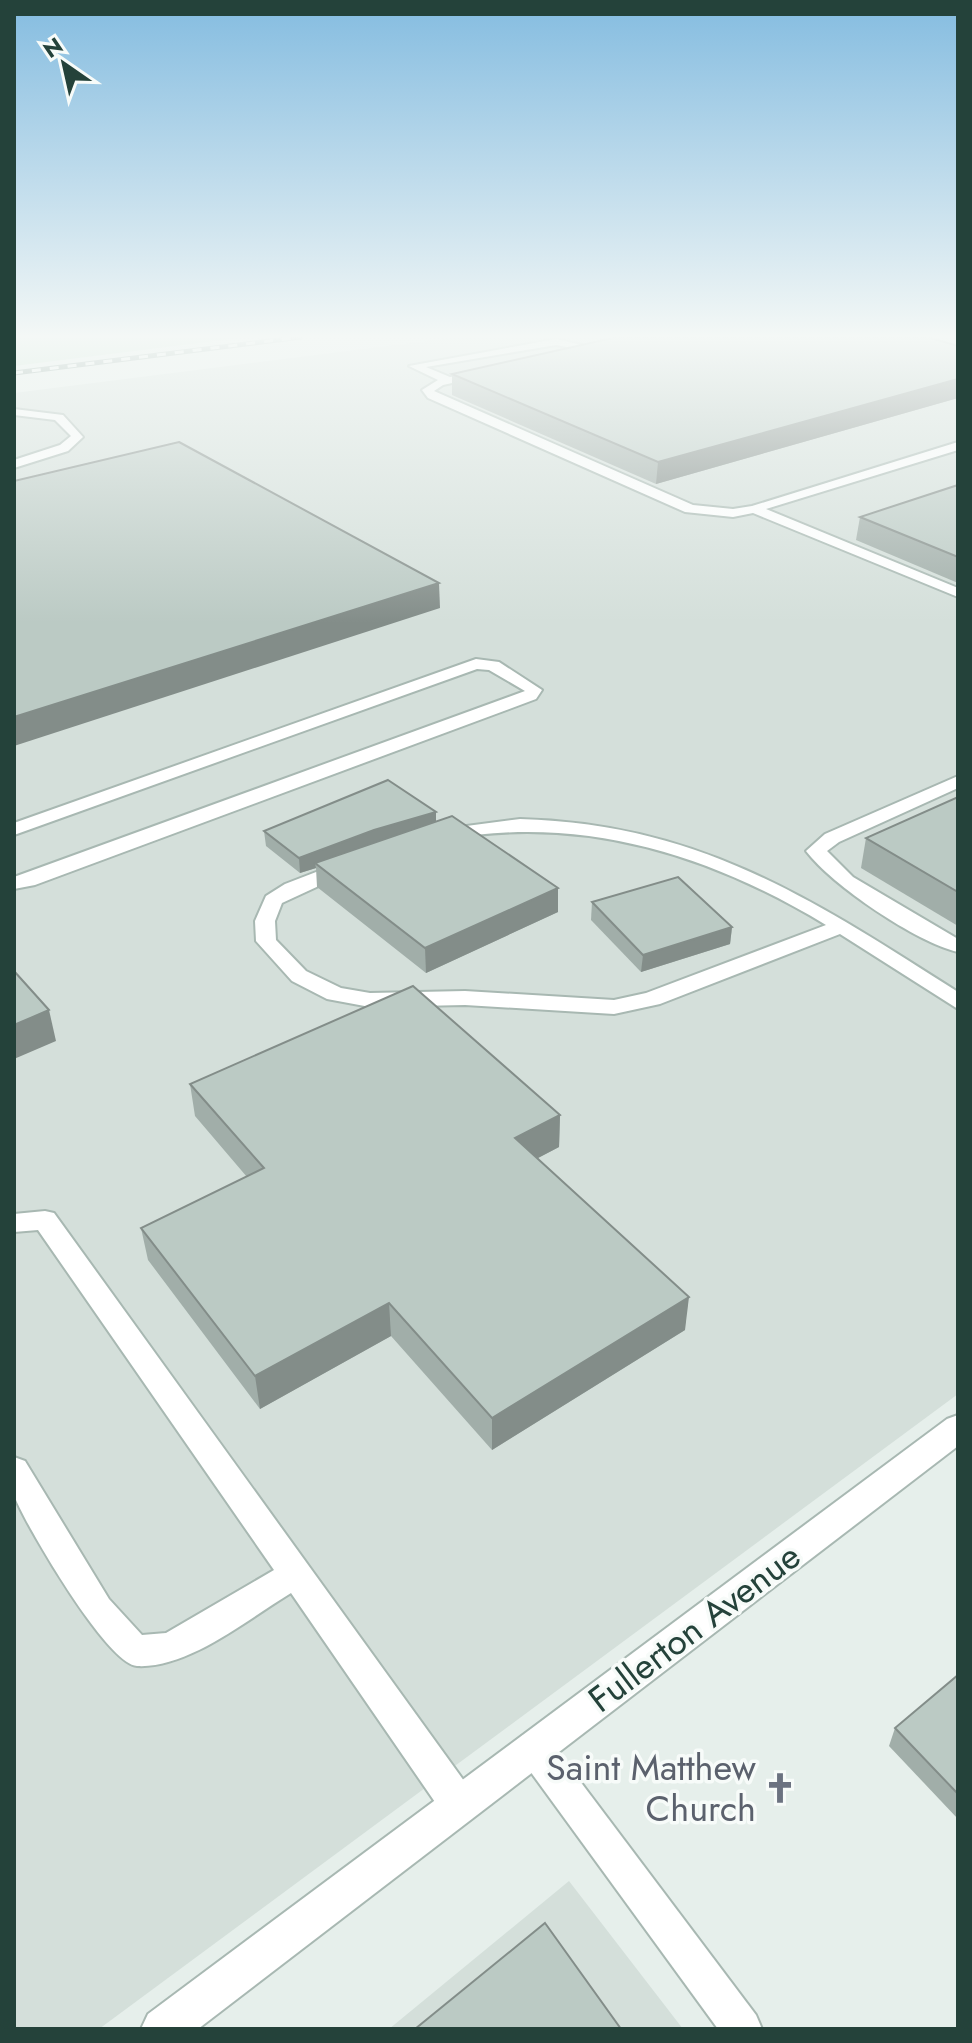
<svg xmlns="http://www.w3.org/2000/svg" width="972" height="2043" font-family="Jost,sans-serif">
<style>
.built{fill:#d4dfda}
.green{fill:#bfe0c8}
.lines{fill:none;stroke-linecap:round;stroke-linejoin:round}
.lane-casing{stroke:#a8b8b2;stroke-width:4}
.street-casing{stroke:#a8b8b2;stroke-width:4}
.lane{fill:#fff;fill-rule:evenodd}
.street{fill:#fff;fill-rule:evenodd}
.rail-casing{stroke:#5f7d75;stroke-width:5}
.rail{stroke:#f7fbf9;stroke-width:3;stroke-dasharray:9;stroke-linecap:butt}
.wall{fill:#a1aea9}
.shaded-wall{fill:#838d89}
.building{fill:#bbcac4;stroke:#838d89;stroke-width:2}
.labels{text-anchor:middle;stroke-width:7;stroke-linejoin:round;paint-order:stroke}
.near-street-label{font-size:36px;fill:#24423a;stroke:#f7fbf9}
.near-worship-label{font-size:36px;fill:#5b616d;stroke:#f7fbf9;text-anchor:end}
</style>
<rect width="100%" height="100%" fill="#e6efeb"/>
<g class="built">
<path d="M 459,337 L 945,337 L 958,340 L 958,1394 L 99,2029 L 14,2029 L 14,393 Z"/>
<path d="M 569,1881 L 683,2029 L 389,2029 Z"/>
</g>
<path class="green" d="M 14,337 L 247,337 L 14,366 Z"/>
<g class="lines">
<defs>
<g id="lane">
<path d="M 556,339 L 595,348 L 590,351 L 556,345 L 426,367 L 450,377 L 484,372 L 484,376 L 443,385 L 434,391 L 693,505 L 733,509 L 752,506 L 958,442 L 958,450 L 766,509 L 958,588 L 958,597 L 753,513 L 733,517 L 685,512 L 428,398 L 422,390 L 438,380 L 409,366 Z"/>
<path d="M 14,409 L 63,415 L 83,437 L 68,451 L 14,468 L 14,460 L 60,445 L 71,436 L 55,420 L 14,415 Z"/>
<path d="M 476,659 L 499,662 L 542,690 L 536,699 L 35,885 L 14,889 L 14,877 L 525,691 L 489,670 L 477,669 L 14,835 L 14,823 Z"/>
<path d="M 958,776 L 958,788 L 839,842 L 827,851 L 853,877 L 958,939 L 958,952 C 916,942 833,886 806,851 L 825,834 Z"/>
<path d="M 520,819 C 700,824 812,899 958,992 L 958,1009 L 840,934 L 660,1004 L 614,1014 L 465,1005 L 370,1007 L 327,999 L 292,981 L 256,941 L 255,921 L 266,896 L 285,884 L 342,862 L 352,868 L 349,872 L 282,903 L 275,921 L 276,940 L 306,971 L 341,988 L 370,993 L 465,991 L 614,1000 L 646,993 L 826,925 C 709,854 580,814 443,840 L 434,834 L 436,830 Z"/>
<path d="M 45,1211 L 54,1213 L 472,1792 L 477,1805 L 472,1818 L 459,1823 L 446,1818 L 291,1593 C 248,1619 188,1669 137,1666 C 107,1664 29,1530 16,1500 C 11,1489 14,1470 14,1457 L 25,1461 L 109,1599 L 142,1635 L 166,1633 L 274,1570 L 38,1230 L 14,1232 L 14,1214 Z"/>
<path d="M 534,1731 L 546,1736 L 756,2015 L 762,2029 L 718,2029 L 522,1760 L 517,1748 L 522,1736 Z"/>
</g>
<path id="street" d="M 958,1415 L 958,1446 L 198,2029 L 141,2029 L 148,2014 L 947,1419 Z"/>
</defs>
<use href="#lane" class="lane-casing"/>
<use href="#street" class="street-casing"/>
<use href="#lane" class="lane"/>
<use href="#street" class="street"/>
<defs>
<path id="rail" d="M 14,373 L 301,337"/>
</defs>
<use href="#rail" class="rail-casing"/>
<use href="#rail" class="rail"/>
</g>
<g class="wall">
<path d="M 958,346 L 958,398 L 656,484 L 452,395 L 452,374 Z"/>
<path d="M 958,485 L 958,583 L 856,540 L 860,517 Z"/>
<path d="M 958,797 L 958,926 L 861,868 L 866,838 Z"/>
<path d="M 436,812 L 436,821 L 558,888 L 558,912 L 426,973 L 317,887 L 316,868 L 300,873 L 266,846 L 264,831 Z"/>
<path d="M 592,902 L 732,927 L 730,944 L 641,972 L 591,920 Z"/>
<path d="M 190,1084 L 560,1115 L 559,1147 L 538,1158 L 685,1330 L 492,1450 L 391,1336 L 260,1409 L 148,1260 L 141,1228 L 247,1177 L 195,1116 Z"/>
<path d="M 958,1675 L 958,1819 L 889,1746 L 895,1728 Z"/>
</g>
<g class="shaded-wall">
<path d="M 958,379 L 958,398 L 656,484 L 658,462 Z"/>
<path d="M 439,583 L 440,608 L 14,746 L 14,717 Z"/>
<path d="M 436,812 L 436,828 L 315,863 L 316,868 L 300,873 L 299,858 L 374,830 Z"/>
<path d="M 558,888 L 558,912 L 426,973 L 425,948 Z"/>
<path d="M 732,927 L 730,944 L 641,972 L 643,955 Z"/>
<path d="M 49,1010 L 56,1041 L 14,1059 L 14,1025 Z"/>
<path d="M 560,1115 L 559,1147 L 515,1170 L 515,1138 Z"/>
<path d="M 689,1297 L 685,1330 L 492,1450 L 492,1418 Z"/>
<path d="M 389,1303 L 391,1336 L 260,1409 L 255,1376 Z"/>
</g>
<g class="building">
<path d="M 617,337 L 928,337 L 958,346 L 958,379 L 658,462 L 452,374 Z"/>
<path d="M 179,442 L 439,583 L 14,717 L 14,481 Z"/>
<path d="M 958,485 L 958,557 L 860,517 Z"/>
<path d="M 388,780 L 436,812 L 374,830 L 299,858 L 264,831 Z"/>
<path d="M 958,797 L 958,892 L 866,838 Z"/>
<path d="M 452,816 L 558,888 L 425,948 L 315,863 Z"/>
<path d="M 678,877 L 732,927 L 643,955 L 592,902 Z"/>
<path d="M 14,971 L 49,1010 L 14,1025 Z"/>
<path d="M 413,986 L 560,1115 L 515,1138 L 689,1297 L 492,1418 L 389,1303 L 255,1376 L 141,1228 L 264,1168 L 190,1084 Z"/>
<path d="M 958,1675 L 958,1794 L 895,1728 Z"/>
<path d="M 545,1923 L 621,2029 L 415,2029 Z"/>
</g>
<linearGradient id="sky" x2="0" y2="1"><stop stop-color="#84bce0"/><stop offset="0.54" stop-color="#f4f8f6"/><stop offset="1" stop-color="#f4f8f6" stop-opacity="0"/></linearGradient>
<rect width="972" height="623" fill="url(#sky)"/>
<defs>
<symbol id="church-bare" viewBox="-9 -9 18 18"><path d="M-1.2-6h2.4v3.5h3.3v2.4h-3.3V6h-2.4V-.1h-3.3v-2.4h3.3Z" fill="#6b7280" stroke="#f7fbf9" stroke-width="2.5" paint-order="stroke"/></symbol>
</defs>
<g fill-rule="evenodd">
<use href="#church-bare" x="758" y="1766" width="44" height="44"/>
</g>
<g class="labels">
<g class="near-street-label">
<text transform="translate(694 1627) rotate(-37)" y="13">Fullerton Avenue</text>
</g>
<g class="near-worship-label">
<text x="756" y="1780">Saint Matthew<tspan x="756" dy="41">Church</tspan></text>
</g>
</g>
<rect width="972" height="2043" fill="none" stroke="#24423a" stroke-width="32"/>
<g transform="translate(64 64) rotate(326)" stroke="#f7fbf9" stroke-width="6" paint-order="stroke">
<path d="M0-6L14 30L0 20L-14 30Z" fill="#24423a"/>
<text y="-12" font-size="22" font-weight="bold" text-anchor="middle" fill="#24423a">N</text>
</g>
</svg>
